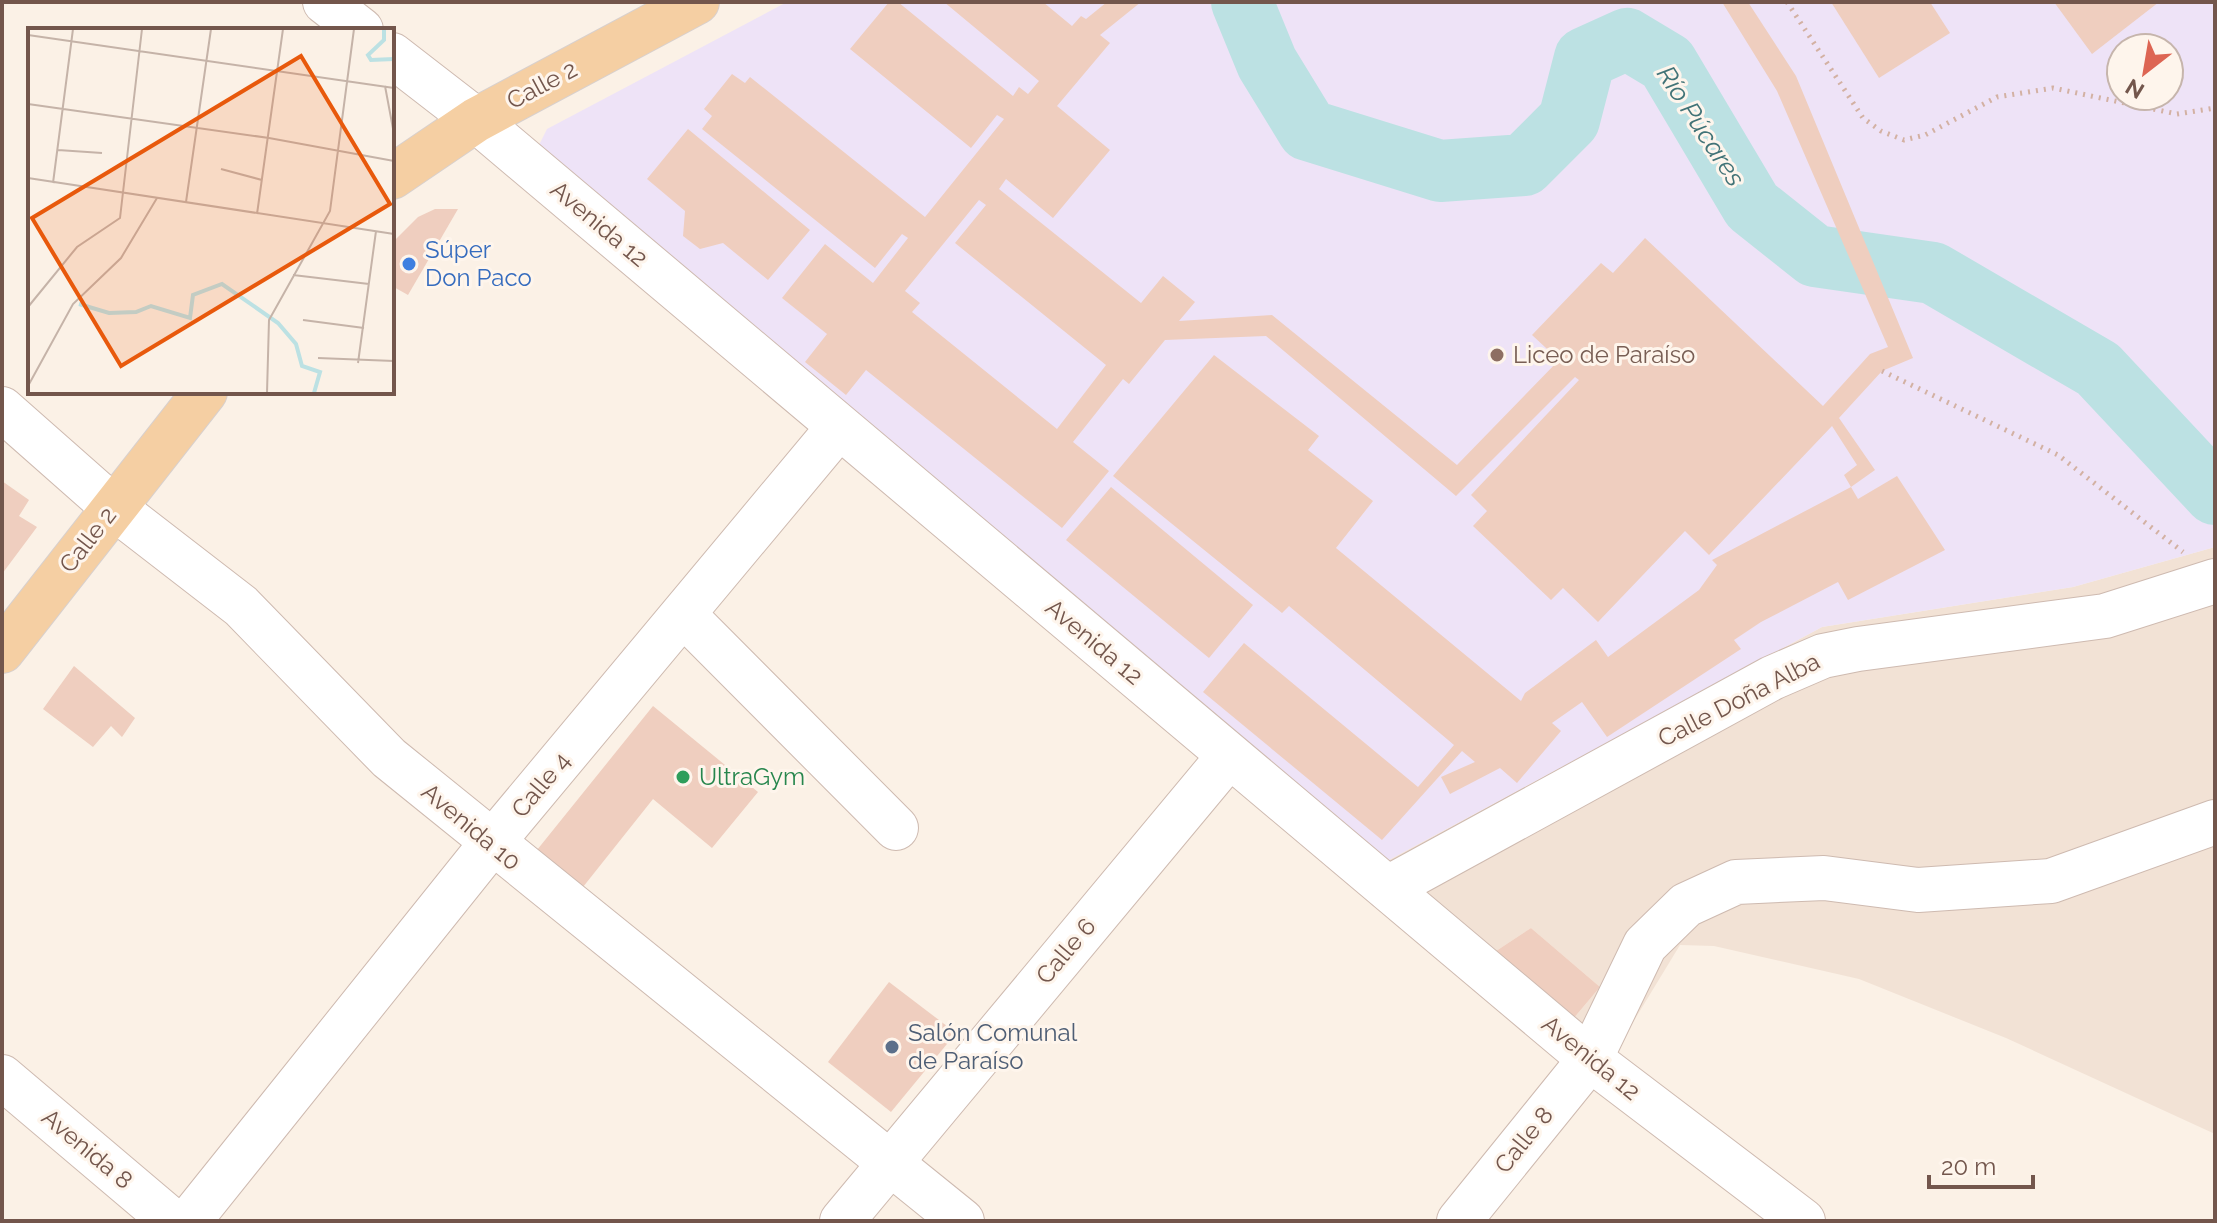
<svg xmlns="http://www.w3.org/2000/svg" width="2217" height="1223" font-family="Raleway,sans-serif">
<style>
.residential{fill:#f2e2d5}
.education{fill:#eee3f7;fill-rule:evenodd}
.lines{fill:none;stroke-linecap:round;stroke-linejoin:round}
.river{stroke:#bce1e3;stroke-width:62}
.building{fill:#efcebf;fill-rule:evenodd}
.minor-casing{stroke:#cebab0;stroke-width:46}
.major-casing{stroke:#d8d0cd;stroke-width:46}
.path{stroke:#d3b1a3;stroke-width:5;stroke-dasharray:2 6;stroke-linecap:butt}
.minor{stroke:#fff;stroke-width:44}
.major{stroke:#f5cfa3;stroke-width:44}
.shop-dot{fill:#3f7fe0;stroke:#fef5ec;stroke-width:3}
.education-dot{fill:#8d6e63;stroke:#fef5ec;stroke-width:3}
.leisure-dot{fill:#2e9e5b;stroke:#fef5ec;stroke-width:3}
.service-dot{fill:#5c6f8a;stroke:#fef5ec;stroke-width:3}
.labels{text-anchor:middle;stroke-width:6;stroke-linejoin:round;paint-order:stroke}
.street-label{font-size:24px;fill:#73564c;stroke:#fef5ec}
.shop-label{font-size:24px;fill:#366cbe;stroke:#fef5ec;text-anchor:start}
.education-label{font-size:24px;fill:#785e54;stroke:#fef5ec;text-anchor:start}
.leisure-label{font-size:24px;fill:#27864d;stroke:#fef5ec;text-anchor:start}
.service-label{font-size:24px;fill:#4e5e75;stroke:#fef5ec;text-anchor:start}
.water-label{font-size:26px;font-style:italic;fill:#417377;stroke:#fef5ec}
.inset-river{fill:none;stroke:#bce1e3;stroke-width:4}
.inset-road{fill:none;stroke:#c5b3a8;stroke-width:2}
.view{fill:#e8590c;fill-opacity:0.15;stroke:#e8590c;stroke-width:4}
.inset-edge{fill:none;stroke:#73564c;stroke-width:4}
</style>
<rect width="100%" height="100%" fill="#fbf1e6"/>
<path class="residential" d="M 2215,547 L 2215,1134 L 2006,1038 L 1859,979 L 1714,946 L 1680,945 L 1610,1060 L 1568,1025 L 1600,987 L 1531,928 L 1490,955 L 1389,860 L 1822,627 L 2073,587 Z"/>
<path class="education" d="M 787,2 L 2215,2 L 2215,547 L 2073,587 L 1822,627 L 1389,860 L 547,163 L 538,147 L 547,129 ZM 2121,48 L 2169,48 L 2169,96 L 2121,96 Z"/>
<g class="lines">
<path class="river" d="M 1242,2 L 1267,63 L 1308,130 L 1440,171 L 1524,165 L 1569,120 L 1585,58 L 1627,39 L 1667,63 L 1752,206 L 1815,256 L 1933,273 L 2098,369 L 2215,494"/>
</g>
<g class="building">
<path d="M 889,2 L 898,2 L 1013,96 L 1019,87 L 1028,94 L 1039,81 L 944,2 L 1043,2 L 1072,26 L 1081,16 L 1086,19 L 1107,2 L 1141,2 L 1100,35 L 1110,43 L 1057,106 L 1110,150 L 1053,218 L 1006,179 L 999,189 L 1141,303 L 1163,276 L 1195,302 L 1179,321 L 1272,315 L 1457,465 L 1559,360 L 1532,335 L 1601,263 L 1613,273 L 1645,238 L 1823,406 L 1870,354 L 1888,347 L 1777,91 L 1722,2 L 1748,2 L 1796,76 L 1913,358 L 1882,371 L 1839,418 L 1875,470 L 1851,487 L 1858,499 L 1897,476 L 1945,550 L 1848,600 L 1838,582 L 1761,622 L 1734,640 L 1741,649 L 1607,737 L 1582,702 L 1552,723 L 1561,731 L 1517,783 L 1500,768 L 1450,794 L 1441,777 L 1475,762 L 1462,751 L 1382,840 L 1203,692 L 1244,643 L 1418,787 L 1454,745 L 1289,606 L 1282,613 L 1113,476 L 1214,355 L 1319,436 L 1308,450 L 1373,501 L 1336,548 L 1521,701 L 1525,693 L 1596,640 L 1608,657 L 1699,590 L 1717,565 L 1712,560 L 1851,487 L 1844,475 L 1857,465 L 1832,426 L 1709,555 L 1685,531 L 1598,622 L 1563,588 L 1551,600 L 1473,526 L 1487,511 L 1471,495 L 1579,380 L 1575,377 L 1456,496 L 1266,336 L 1165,340 L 1129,384 L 1123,379 L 1073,442 L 1109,471 L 1062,528 L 866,370 L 846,395 L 805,362 L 827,334 L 782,298 L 825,244 L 873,283 L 908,238 L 902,234 L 875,268 L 702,129 L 712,116 L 704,109 L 732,74 L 745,83 L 750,77 L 925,217 L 1004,119 L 997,115 L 971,148 L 850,49 ZM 979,200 L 986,205 L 955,243 L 1106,365 L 1057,429 L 912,312 L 920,303 L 905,291 Z"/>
<path d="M 1831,2 L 1930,2 L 1950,33 L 1879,78 Z"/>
<path d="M 2054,2 L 2159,2 L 2092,54 Z"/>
<path d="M 688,129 L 810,230 L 768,280 L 723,243 L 700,249 L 683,236 L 685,211 L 647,179 Z"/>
<path d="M 435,209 L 458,209 L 408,295 L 392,286 L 392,243 L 418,217 Z"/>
<path d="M 2,481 L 29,500 L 19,516 L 37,527 L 2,574 Z"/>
<path d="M 1111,487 L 1253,605 L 1209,658 L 1066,540 Z"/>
<path d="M 74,666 L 135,718 L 122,737 L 111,726 L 93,747 L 43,709 Z"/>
<path d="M 653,706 L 758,792 L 712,848 L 653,799 L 583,887 L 537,850 Z"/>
<path d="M 1531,928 L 1600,987 L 1568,1025 L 1490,955 Z"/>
<path d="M 889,982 L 956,1033 L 891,1112 L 828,1062 Z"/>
</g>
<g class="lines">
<defs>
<g id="minor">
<path d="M 325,2 L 361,30"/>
<path d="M 392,55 L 476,120 L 1590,1059 L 1803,1221"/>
<path d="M 2,409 L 113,507 L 241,606 L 389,758 L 962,1221"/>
<path d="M 684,615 L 896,828"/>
<path d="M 1388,888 L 1772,678 L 1823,656 L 1858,649 L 2105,616 L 2215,581"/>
<path d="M 2,1077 L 172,1221"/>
<path d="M 189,1221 L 491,844 L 838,428"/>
<path d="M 842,1221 L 1229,756"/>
<path d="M 1459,1221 L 1590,1059 L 1645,945 L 1686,905 L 1736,882 L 1824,878 L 1918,890 L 2051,881 L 2215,822"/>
</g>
<g id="major">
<path d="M 392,177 L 476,120 L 697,2"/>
<path d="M 2,651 L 205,392"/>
</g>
</defs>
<use href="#minor" class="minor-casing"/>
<use href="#major" class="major-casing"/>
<g class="path">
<path d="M 1787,2 L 1863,118 L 1881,131 L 1904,140 L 1925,135 L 1997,97 L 2053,88 L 2177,114 L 2215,108"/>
<path d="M 1882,371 L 2058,455 L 2183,552"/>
</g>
<use href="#minor" class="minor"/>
<use href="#major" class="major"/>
</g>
<circle class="shop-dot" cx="409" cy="264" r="8"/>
<circle class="education-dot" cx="1497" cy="355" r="8"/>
<circle class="leisure-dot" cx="683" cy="777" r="8"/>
<circle class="service-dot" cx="892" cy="1047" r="8"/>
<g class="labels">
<g class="street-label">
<text transform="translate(542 85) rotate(-28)" y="8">Calle 2</text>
<text transform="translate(599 224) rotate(40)" y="8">Avenida 12</text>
<text transform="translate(88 540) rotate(-52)" y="8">Calle 2</text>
<text transform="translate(1094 642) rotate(40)" y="8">Avenida 12</text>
<text transform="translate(1739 700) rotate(-27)" y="8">Calle Doña Alba</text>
<text transform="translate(541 785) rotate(-50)" y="8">Calle 4</text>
<text transform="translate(471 827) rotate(40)" y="8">Avenida 10</text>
<text transform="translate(1066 951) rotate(-50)" y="8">Calle 6</text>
<text transform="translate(1591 1058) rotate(39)" y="8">Avenida 12</text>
<text transform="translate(1524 1140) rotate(-51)" y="8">Calle 8</text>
<text transform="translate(87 1149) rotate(40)" y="8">Avenida 8</text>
</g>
<g class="shop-label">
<text x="425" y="258">Súper<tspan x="425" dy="28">Don Paco</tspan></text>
</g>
<g class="education-label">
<text x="1513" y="363">Liceo de Paraíso</text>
</g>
<g class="leisure-label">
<text x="699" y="785">UltraGym</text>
</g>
<g class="service-label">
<text x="908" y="1041">Salón Comunal<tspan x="908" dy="28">de Paraíso</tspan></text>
</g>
<g class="water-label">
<text transform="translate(1701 126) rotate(57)" y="9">Río Púcares</text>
</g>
</g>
<g transform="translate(28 28)">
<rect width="366" height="366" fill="#fbf1e6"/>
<path class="inset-river" d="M 356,1 L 356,12 L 340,27 L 343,32 L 366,31M 51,276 L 81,285 L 108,284 L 123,278 L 162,290 L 165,267 L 194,256 L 250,295 L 268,316 L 274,338 L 292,344 L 286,365"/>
<path class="inset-road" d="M 0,7 L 366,60M 357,58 L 366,106M 0,76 L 241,110 L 366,133M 30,122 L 74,125M 193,141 L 234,152M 0,150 L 366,206M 25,155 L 45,1M 158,174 L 183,1M 229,186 L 255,1M 265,247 L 341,256M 0,279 L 49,219 L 92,190 L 114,1M 275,292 L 336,300M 290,330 L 366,333M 330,335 L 348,203M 0,358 L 45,276 L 93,230 L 129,170M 239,365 L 241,292 L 302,183 L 326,1"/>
<path class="view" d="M 273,28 L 362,176 L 93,338 L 4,190 Z"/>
<rect width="366" height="366" class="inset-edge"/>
</g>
<rect width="2217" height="1223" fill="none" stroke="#73564c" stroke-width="8"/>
<g transform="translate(2145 72) rotate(211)"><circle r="38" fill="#fef5ec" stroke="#c6b5ac" stroke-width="2"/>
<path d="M0-6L14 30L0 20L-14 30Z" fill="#dd6553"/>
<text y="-12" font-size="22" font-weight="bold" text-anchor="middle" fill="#73564c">N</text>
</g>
<path d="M1929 1175v12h104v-12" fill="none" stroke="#73564c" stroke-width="4"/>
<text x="1941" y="1175" font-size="24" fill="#73564c" stroke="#fef5ec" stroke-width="6" paint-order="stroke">20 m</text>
</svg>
